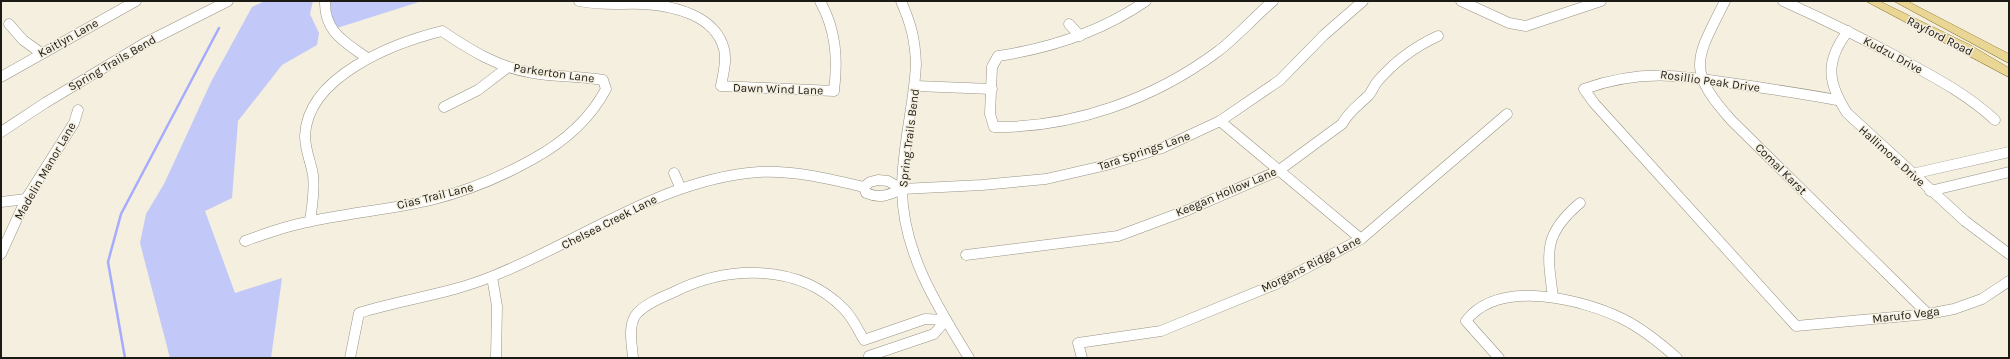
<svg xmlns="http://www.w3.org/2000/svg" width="2010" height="359" font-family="Karla,sans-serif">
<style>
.green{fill:#c2c8f8}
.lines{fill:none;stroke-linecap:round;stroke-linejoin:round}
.stream{stroke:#a5acfe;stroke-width:2.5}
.minor-casing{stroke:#989384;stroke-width:11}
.major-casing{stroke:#998239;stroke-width:1}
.minor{stroke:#fff;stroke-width:10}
.major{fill:#ead694;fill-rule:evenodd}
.labels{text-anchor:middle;stroke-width:3;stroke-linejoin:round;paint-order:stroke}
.street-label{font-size:12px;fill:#1c1a15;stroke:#f4efdf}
</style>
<rect width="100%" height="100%" fill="#f4efdf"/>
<g class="green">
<path d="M 265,1 L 313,1 L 310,14 L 319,33 L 317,45 L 282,65 L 238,121 L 232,198 L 205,211 L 235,293 L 282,278 L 271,358 L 170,358 L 140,243 L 146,214 L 164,184 L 211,82 L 252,7 Z"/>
<path d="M 330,1 L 422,1 L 337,28 L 332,21 Z"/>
</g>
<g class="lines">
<path class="stream" d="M 125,358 L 108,262 L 121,214 L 219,28"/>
<defs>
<g id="minor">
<path d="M 325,1 C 324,32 345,42 367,58"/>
<path d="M 579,1 C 601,6 622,3 644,4 C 674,6 715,15 724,49 C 727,62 723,74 721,86 L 834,91 C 838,58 836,30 820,1"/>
<path d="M 901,1 C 911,24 915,39 916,64 C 914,106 902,147 902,188 C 902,251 937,306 969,358"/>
<path d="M 1146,1 C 1101,32 1052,48 998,56 L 992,67 L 990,114 L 994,127 C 1073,128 1154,99 1217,52 C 1237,37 1254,17 1273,1"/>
<path d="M 1461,1 L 1509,23 L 1526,26 L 1601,1"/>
<path d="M 1725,1 C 1696,59 1685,69 1732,121 L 1928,314"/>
<path d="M 1783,1 C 1823,19 1862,38 1901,59 C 1934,77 1967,94 1995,120"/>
<path d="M 9,24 L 23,40 L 41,53"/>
<path d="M 1069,24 L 1080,36"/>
<path d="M 1848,31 C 1825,61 1827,82 1847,113 L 1965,221 L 2009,254"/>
<path d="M 1,77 L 136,1"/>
<path d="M 916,86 L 992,89"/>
<path d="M 1837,100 C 1804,94 1771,89 1737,84 C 1680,75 1641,69 1584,89 L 1594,103 L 1796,326 L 1928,314 L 1954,309 L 1982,299 L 2009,281"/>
<path d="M 444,107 L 478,90 L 508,67"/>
<path d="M 1220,121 L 1361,239"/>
<path d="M 1,132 L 45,103 L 145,43 L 228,1"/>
<path d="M 674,173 L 680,187"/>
<path d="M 1912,174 L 2009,152"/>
<path d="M 878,180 L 888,181 L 902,189 C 889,195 880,199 866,193 L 864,187 L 870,182 Z"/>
<path d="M 902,189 L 982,185 L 1046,179 L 1107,165 L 1162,148 L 1220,121 L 1280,80 L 1324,35 L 1363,1"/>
<path d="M 1930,191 L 2009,172"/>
<path d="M 1,202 L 26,199"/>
<path d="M 245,241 C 264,234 283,227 303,223 C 345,213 389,210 431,200 C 467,191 501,177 533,159 C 564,142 589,121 606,89 L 603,80 C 580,76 556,77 533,73 C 499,68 470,50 442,31 C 394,43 307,76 305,136 C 305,150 311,162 313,175 C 315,191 312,206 310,221"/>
<path d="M 1,254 L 26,199 L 74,123 L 78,110"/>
<path d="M 966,255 L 1118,236 L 1188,210 L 1278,171 L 1342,124 C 1350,110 1358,106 1369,95 C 1372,91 1374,86 1377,82 C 1394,62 1414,47 1438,36"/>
<path d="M 492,277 L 497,306 L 496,358"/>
<path d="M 1553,297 C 1547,252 1543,234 1580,203"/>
<path d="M 869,356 L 934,334 L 946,320"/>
<path d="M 350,358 L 359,313 C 403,299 450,294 493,276 C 582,241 661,179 759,172 C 794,170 830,179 864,187"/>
<path d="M 633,358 C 632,344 628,328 635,316 C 642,305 662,297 674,292 C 728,265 799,263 844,309 C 853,318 858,330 864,340 L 925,319 L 946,320"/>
<path d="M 1082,358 L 1078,343 L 1161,331 L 1276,284 L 1361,239 L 1507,114"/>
<path d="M 1499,358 L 1466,321 C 1499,278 1582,299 1623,319 C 1643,329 1660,343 1677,358"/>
</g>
<g id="major">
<path d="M 1866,1 L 1879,1 L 1970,45 L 2009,68 L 2009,77 Z"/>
<path d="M 1894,1 L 1907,1 L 2009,54 L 2009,63 Z"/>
</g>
</defs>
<use href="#minor" class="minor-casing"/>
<use href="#major" class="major-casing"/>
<use href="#minor" class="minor"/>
<use href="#major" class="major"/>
</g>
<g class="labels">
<g class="street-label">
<text transform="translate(1940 36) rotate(27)" y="4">Rayford Road</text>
<text transform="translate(68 38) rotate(-29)" y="4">Kaitlyn Lane</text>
<text transform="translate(1893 55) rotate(28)" y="4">Kudzu Drive</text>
<text transform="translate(112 63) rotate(-30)" y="4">Spring Trails Bend</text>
<text transform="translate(554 73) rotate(8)" y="4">Parkerton Lane</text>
<text transform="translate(1710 81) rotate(8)" y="4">Rosillio Peak Drive</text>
<text transform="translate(778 89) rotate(2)" y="4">Dawn Wind Lane</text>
<text transform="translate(909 138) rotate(-83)" y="4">Spring Trails Bend</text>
<text transform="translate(1144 151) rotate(-19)" y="4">Tara Springs Lane</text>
<text transform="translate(1892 156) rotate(42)" y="4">Hallimore Drive</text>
<text transform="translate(1781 169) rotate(45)" y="4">Comal Karst</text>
<text transform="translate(45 171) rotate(-60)" y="4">Madelin Manor Lane</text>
<text transform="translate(1226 192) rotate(-23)" y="4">Keegan Hollow Lane</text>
<text transform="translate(435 196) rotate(-14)" y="4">Cias Trail Lane</text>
<text transform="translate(609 222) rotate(-27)" y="4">Chelsea Creek Lane</text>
<text transform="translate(1311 264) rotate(-27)" y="4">Morgans Ridge Lane</text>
<text transform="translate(1906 315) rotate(-7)" y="4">Marufo Vega</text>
</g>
</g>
<rect width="2010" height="359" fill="none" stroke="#1c1a15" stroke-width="4"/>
</svg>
